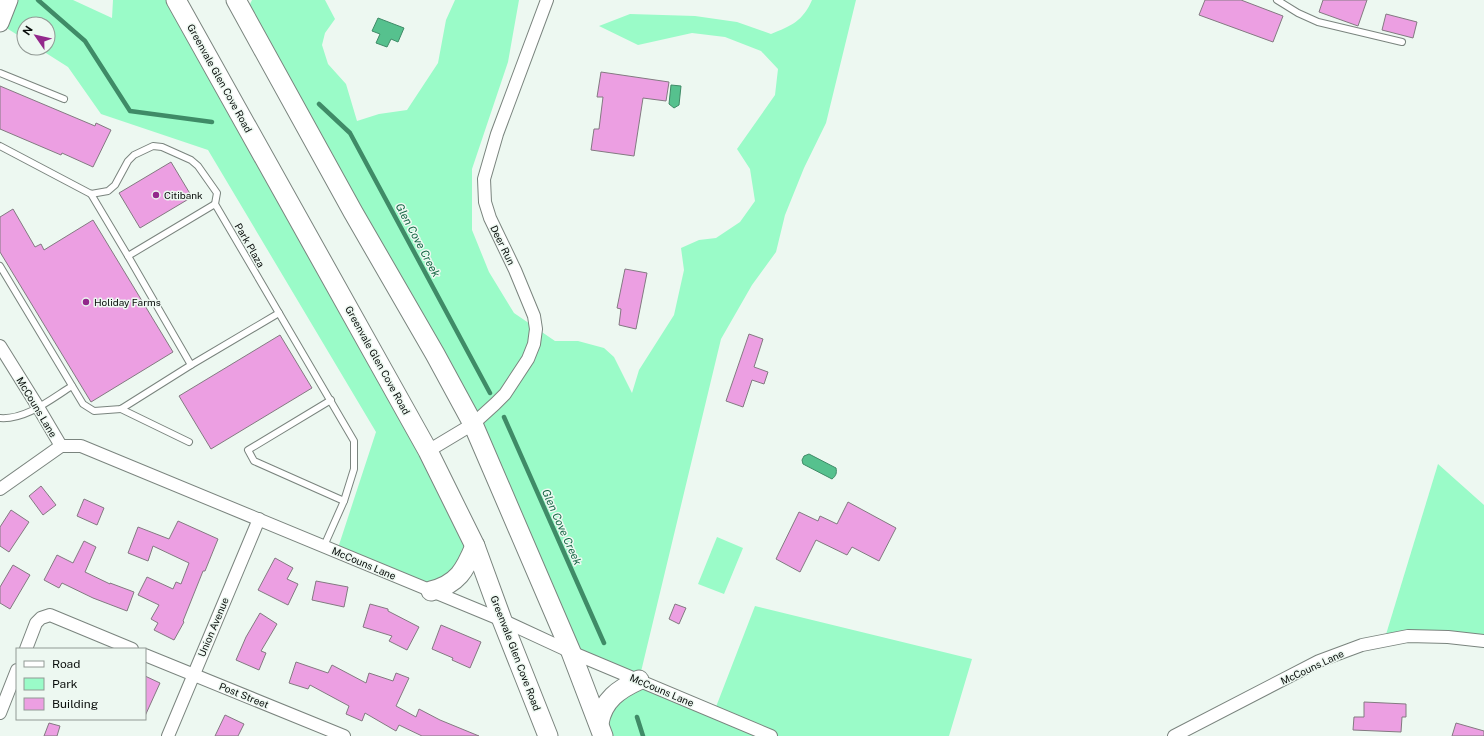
<svg xmlns="http://www.w3.org/2000/svg" width="1484" height="736" font-family="'Public Sans',sans-serif">
<style>
.green{fill:#9afbc8}
.water{fill:#56c18e;stroke:#3f8b67}
.lines{fill:none;stroke-linecap:round;stroke-linejoin:round}
.stream{stroke:#3f8b67;stroke-width:4.5}
.building{fill:#ec9fe2;stroke:#837a81}
.service-casing{stroke:#7a847e;stroke-width:8}
.minor-casing{stroke:#7a847e;stroke-width:14}
.secondary-casing{stroke:#7a847e;stroke-width:19}
.primary-casing{stroke:#7a847e;stroke-width:21}
.service{stroke:#fff;stroke-width:6}
.minor{stroke:#fff;stroke-width:12}
.secondary{stroke:#fff;stroke-width:17}
.primary{stroke:#fff;stroke-width:19}
.poi-dot{fill:#92288b;stroke:#edf8f1;stroke-width:1.5}
.labels{text-anchor:middle;stroke-width:3;stroke-linejoin:round;paint-order:stroke}
.street-label{font-size:10px;fill:#090d0b;stroke:#edf8f1}
.poi-label{font-size:10px;fill:#090d0b;stroke:#edf8f1;text-anchor:start}
.water-label{font-size:11px;font-style:italic;fill:#156644;stroke:#edf8f1}
</style>
<rect width="100%" height="100%" fill="#edf8f1"/>
<g class="green">
<path d="M 9,0 L 73,0 L 112,18 L 113,0 L 176,0 L 475,546 L 435,592 L 337,551 L 376,432 L 208,150 L 101,114 L 68,67 L 38,48 L 48,48 L 48,24 L 24,24 L 24,39 L 0,24 Z"/>
<path d="M 252,0 L 325,0 L 335,19 L 325,33 L 322,45 L 328,64 L 346,84 L 357,121 L 379,114 L 407,110 L 438,63 L 446,20 L 455,0 L 519,0 L 508,62 L 472,169 L 472,230 L 489,272 L 514,313 L 555,341 L 578,341 L 604,348 L 614,357 L 632,393 L 639,370 L 674,315 L 684,270 L 681,248 L 699,240 L 716,238 L 740,222 L 755,201 L 750,169 L 737,149 L 775,95 L 778,69 L 761,51 L 725,37 L 692,33 L 638,45 L 599,26 L 630,14 L 695,16 L 737,22 L 771,34 C 791,26 803,21 812,0 L 856,0 L 826,123 L 804,168 L 785,215 L 776,252 L 752,285 L 721,339 L 639,680 L 714,712 L 755,606 L 972,659 L 949,736 L 603,736 L 599,723 L 629,684 L 571,652 L 503,492 L 249,15 L 250,4 Z"/>
<path d="M 1438,464 L 1484,505 L 1484,641 L 1384,641 Z"/>
<path d="M 717,537 L 743,548 L 724,594 L 698,584 Z"/>
</g>
<g class="water">
<path d="M 378,18 L 404,28 L 398,42 L 391,39 L 387,47 L 376,43 L 380,34 L 372,31 Z"/>
<path d="M 671,85 L 681,86 L 679,105 L 674,108 L 669,104 Z"/>
<path d="M 809,454 L 836,468 C 837,473 836,476 832,479 L 803,464 L 802,460 L 804,456 Z"/>
</g>
<g class="lines">
<g class="stream">
<path d="M 38,0 L 85,41 L 130,111 L 212,122"/>
<path d="M 319,104 L 350,133 L 490,393"/>
<path d="M 504,417 L 604,643"/>
<path d="M 637,717 L 643,736"/>
</g>
</g>
<g class="building">
<path d="M 1205,0 L 1241,0 L 1283,16 L 1273,42 L 1199,15 Z"/>
<path d="M 1323,0 L 1367,0 L 1358,26 L 1319,12 Z"/>
<path d="M 1386,14 L 1417,22 L 1413,38 L 1382,30 Z"/>
<path d="M 601,72 L 669,82 L 666,101 L 643,98 L 634,156 L 591,150 L 594,129 L 599,129 L 603,97 L 597,97 Z"/>
<path d="M 0,86 L 95,126 L 96,123 L 111,130 L 93,167 L 62,153 L 61,155 L 0,129 Z"/>
<path d="M 171,162 L 192,197 L 140,228 L 119,193 Z"/>
<path d="M 13,209 L 35,247 L 41,244 L 44,250 L 93,220 L 173,352 L 91,402 L 0,252 L 0,217 Z"/>
<path d="M 625,269 L 647,273 L 636,329 L 619,325 L 621,309 L 617,308 Z"/>
<path d="M 749,334 L 763,339 L 754,367 L 768,372 L 764,384 L 752,380 L 743,407 L 726,401 Z"/>
<path d="M 280,335 L 312,388 L 211,449 L 179,396 Z"/>
<path d="M 41,486 L 56,505 L 43,515 L 29,496 Z"/>
<path d="M 84,499 L 104,508 L 97,525 L 77,516 Z"/>
<path d="M 848,502 L 896,528 L 879,561 L 852,547 L 847,555 L 816,540 L 800,572 L 776,559 L 799,512 L 818,521 L 820,516 L 837,524 Z"/>
<path d="M 11,510 L 29,522 L 9,552 L 0,546 L 0,527 Z"/>
<path d="M 178,521 L 218,539 L 205,571 L 203,571 L 183,621 L 184,622 L 174,640 L 154,630 L 158,623 L 151,619 L 159,605 L 138,595 L 147,577 L 173,589 L 176,582 L 181,584 L 189,563 L 153,546 L 148,561 L 128,553 L 138,527 L 169,539 Z"/>
<path d="M 84,541 L 96,547 L 85,572 L 110,584 L 110,583 L 134,592 L 127,611 L 93,598 L 62,583 L 59,588 L 44,580 L 57,555 L 73,563 Z"/>
<path d="M 275,558 L 293,568 L 287,579 L 298,584 L 288,605 L 258,590 Z"/>
<path d="M 13,565 L 30,575 L 10,609 L 0,603 L 0,587 Z"/>
<path d="M 316,581 L 348,587 L 344,607 L 312,600 Z"/>
<path d="M 370,604 L 388,609 L 388,611 L 419,627 L 407,650 L 389,641 L 392,636 L 363,627 Z"/>
<path d="M 675,604 L 686,608 L 679,624 L 669,619 Z"/>
<path d="M 260,613 L 277,624 L 261,651 L 266,653 L 259,670 L 236,660 L 246,637 Z"/>
<path d="M 441,625 L 481,642 L 470,668 L 452,660 L 453,658 L 432,649 Z"/>
<path d="M 296,662 L 328,673 L 332,665 L 366,683 L 369,673 L 393,681 L 396,673 L 409,678 L 396,706 L 416,717 L 419,709 L 440,720 L 479,736 L 422,736 L 399,725 L 396,731 L 365,713 L 362,721 L 346,714 L 349,706 L 310,685 L 308,689 L 289,683 Z"/>
<path d="M 145,676 L 160,683 L 145,716 Z"/>
<path d="M 1364,702 L 1406,704 L 1406,717 L 1402,717 L 1401,732 L 1353,730 L 1354,717 L 1364,717 Z"/>
<path d="M 225,715 L 244,724 L 238,736 L 215,736 Z"/>
<path d="M 49,723 L 60,726 L 57,736 L 44,736 Z"/>
<path d="M 1456,723 L 1484,731 L 1484,736 L 1452,736 Z"/>
</g>
<g class="lines">
<defs>
<g id="service">
<path d="M 1277,0 L 1298,13 L 1318,22 L 1402,42"/>
<path d="M 0,73 L 64,99"/>
<path d="M 0,146 L 91,194 L 108,191 L 115,185 L 128,161 L 134,155 L 153,146 L 162,147 L 191,160 L 198,166 L 217,193 L 215,204 L 354,441 L 354,469 L 344,501 L 324,546"/>
<path d="M 91,194 L 128,256"/>
<path d="M 0,266 L 83,404 L 94,411 L 121,409 L 191,365 L 279,313"/>
<path d="M 191,365 L 128,256 L 215,204"/>
<path d="M 331,400 L 248,450 L 254,461 L 344,501"/>
<path d="M 121,409 L 189,442"/>
<path d="M 0,418 C 26,420 51,399 72,386"/>
</g>
<g id="minor">
<path d="M 0,346 L 38,407 L 61,446"/>
<path d="M 61,446 L 81,446 L 502,620 L 571,652 L 771,736"/>
<path d="M 428,451 L 473,424 L 495,404 L 505,394 L 528,359 L 534,344 L 536,329 L 534,316 L 515,270 L 490,218 L 485,202 L 484,179 L 497,134 L 547,0"/>
<path d="M 0,489 L 61,446"/>
<path d="M 26,649 L 36,623 L 41,618 L 50,615 L 132,649"/>
<path d="M 145,655 L 344,736"/>
<path d="M 0,713 L 17,670"/>
<path d="M 168,736 L 259,519"/>
<path d="M 1174,736 L 1319,661 L 1362,645 L 1408,636 L 1448,637 L 1484,641"/>
</g>
<path id="secondary" d="M 0,23 L 9,0"/>
<g id="primary">
<path d="M 176,0 L 428,451 L 475,546 L 502,620 L 548,736"/>
<path d="M 236,0 L 353,212 L 435,354 L 473,424 L 571,652 L 603,736"/>
<path d="M 431,591 C 458,584 465,570 475,546"/>
<path d="M 599,723 C 603,700 619,689 639,680"/>
</g>
</defs>
<use href="#service" class="service-casing"/>
<use href="#minor" class="minor-casing"/>
<use href="#secondary" class="secondary-casing"/>
<use href="#primary" class="primary-casing"/>
<use href="#service" class="service"/>
<use href="#minor" class="minor"/>
<use href="#secondary" class="secondary"/>
<use href="#primary" class="primary"/>
</g>
<g class="poi-dot">
<circle cx="156" cy="195" r="4"/>
<circle cx="86" cy="302" r="4"/>
</g>
<g class="labels">
<g class="street-label">
<text transform="translate(220 78) rotate(61)" y="4">Greenvale Glen Cove Road</text>
<text transform="translate(250 245) rotate(60)" y="4">Park Plaza</text>
<text transform="translate(503 245) rotate(64)" y="4">Deer Run</text>
<text transform="translate(378 360) rotate(61)" y="4">Greenvale Glen Cove Road</text>
<text transform="translate(37 407) rotate(59)" y="4">McCouns Lane</text>
<text transform="translate(364 563) rotate(23)" y="4">McCouns Lane</text>
<text transform="translate(213 627) rotate(-67)" y="4">Union Avenue</text>
<text transform="translate(516 653) rotate(69)" y="4">Greenvale Glen Cove Road</text>
<text transform="translate(1312 667) rotate(-25)" y="4">McCouns Lane</text>
<text transform="translate(662 690) rotate(23)" y="4">McCouns Lane</text>
<text transform="translate(244 695) rotate(22)" y="4">Post Street</text>
</g>
<g class="poi-label">
<text x="164" y="199">Citibank</text>
<text x="94" y="306">Holiday Farms</text>
</g>
<g class="water-label">
<text transform="translate(418 240) rotate(62)" y="4">Glen Cove Creek</text>
<text transform="translate(562 527) rotate(66)" y="4">Glen Cove Creek</text>
</g>
</g>
<rect x="16" y="648" width="130" height="72" fill="#edf8f1" stroke="#929a95"/>
<rect x="24" y="661" width="20" height="6" fill="#ffffff" stroke="#929a95"/>
<text x="52" y="668" font-size="12" fill="#090d0b">Road</text>
<rect x="24" y="678" width="20" height="12" fill="#9afbc8" stroke="#929a95"/>
<text x="52" y="688" font-size="12" fill="#090d0b">Park</text>
<rect x="24" y="698" width="20" height="12" fill="#ec9fe2" stroke="#929a95"/>
<text x="52" y="708" font-size="12" fill="#090d0b">Building</text>
<g transform="translate(36 36) rotate(304)"><circle r="19" fill="#edf8f1" stroke="#929a95"/>
<path d="M0-3L7 15L0 10L-7 15Z" fill="#92288b"/>
<text y="-6" font-size="11" font-weight="bold" text-anchor="middle" fill="#090d0b">N</text>
</g>
</svg>
